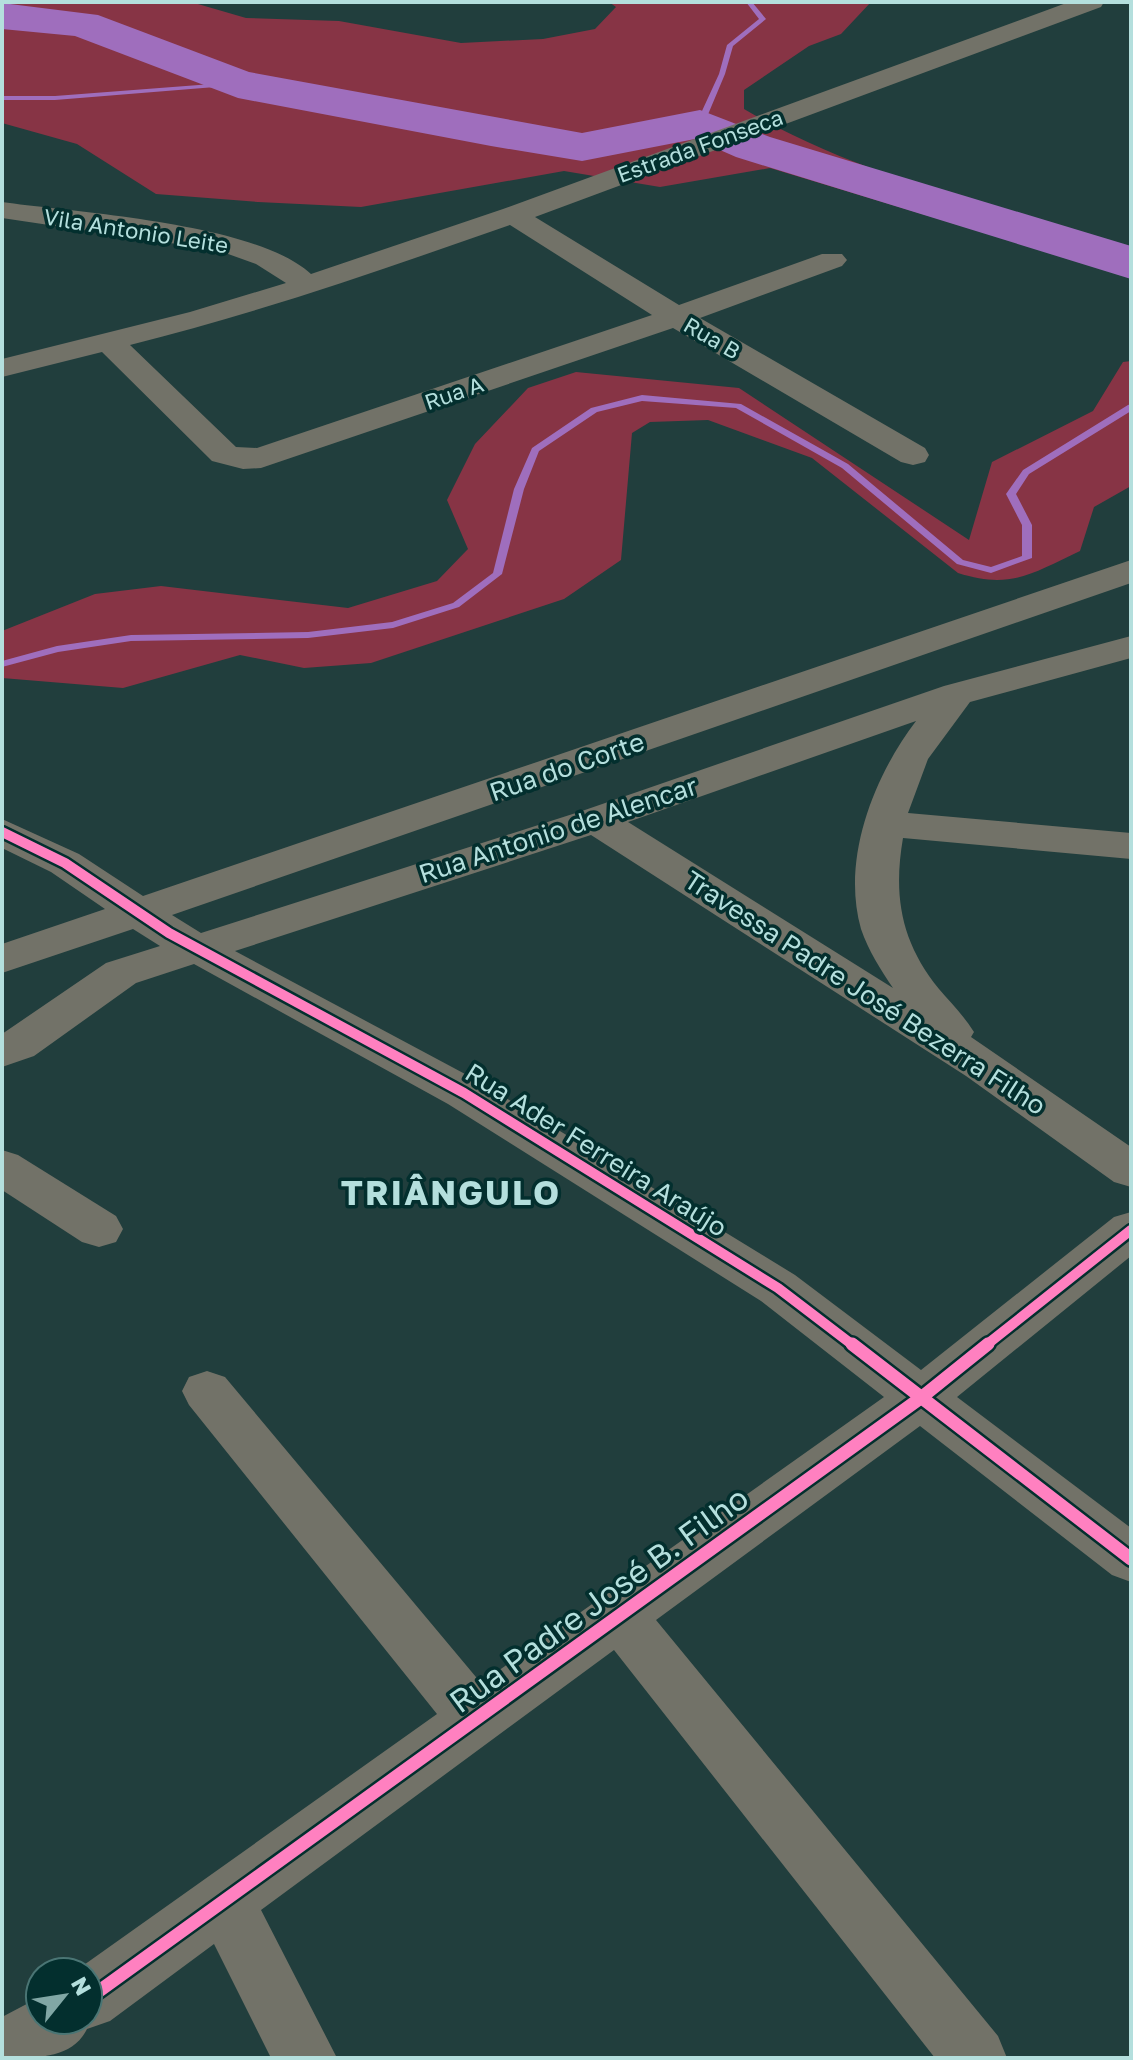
<svg xmlns="http://www.w3.org/2000/svg" width="1133" height="2060" font-family="'Golos Text',sans-serif">
<style>
.green{fill:#873445}
.lines{fill:none;stroke-linecap:round;stroke-linejoin:round}
.stream{fill:#9f6ebd;fill-rule:evenodd}
.river{fill:#9f6ebd;fill-rule:evenodd}
.minor{fill:#727268;fill-rule:evenodd}
.cycleway-far1-casing{stroke:#032f2e;stroke-width:15}
.cycleway-casing{stroke:#032f2e;stroke-width:18}
.cycleway-far1{stroke:#ff80c0;stroke-width:10}
.cycleway{stroke:#ff80c0;stroke-width:13}
.labels{text-anchor:middle;stroke-width:7;stroke-linejoin:round;paint-order:stroke}
.far-street-label{font-size:22px;fill:#b4dfdd;stroke:#032f2e}
.street-label{font-size:26px;fill:#b4dfdd;stroke:#032f2e}
.near-street-label{font-size:32px;fill:#b4dfdd;stroke:#032f2e}
.district-label{font-size:34px;font-weight:bold;letter-spacing:2px;fill:#b4dfdd;stroke:#032f2e}
</style>
<rect width="100%" height="100%" fill="#213e3d"/>
<g class="green">
<path d="M 2,2 L 191,2 L 246,18 L 339,21 L 461,43 L 543,39 L 595,29 L 616,7 L 609,2 L 871,2 L 841,34 L 809,46 L 744,90 L 744,109 C 862,178 1001,209 1131,249 L 1131,277 L 770,168 L 660,187 L 564,171 L 361,207 L 258,202 L 156,194 L 77,144 L 2,123 Z"/>
<path d="M 1131,361 L 1131,486 L 1094,507 L 1080,551 C 1033,573 1011,590 958,573 L 812,458 L 708,420 L 650,422 L 632,433 L 621,560 L 564,599 L 371,663 L 304,668 L 240,655 L 123,688 L 2,678 L 2,631 L 95,594 L 161,586 L 348,608 L 437,581 L 468,549 L 447,500 L 475,444 L 528,388 L 576,372 L 739,388 L 969,540 L 992,462 L 1093,411 L 1123,362 Z"/>
</g>
<g class="lines">
<g class="stream">
<path d="M 746,2 L 752,2 L 766,19 L 733,46 L 725,74 L 704,124 L 697,126 L 696,124 L 719,74 L 727,45 L 759,19 Z"/>
<path d="M 238,82 L 242,84 L 240,85 L 55,100 L 2,100 L 2,96 L 55,96 Z"/>
<path d="M 642,395 L 741,404 L 848,464 L 963,560 L 991,567 L 1022,556 L 1022,525 L 1006,494 L 1023,470 L 1128,405 L 1131,404 L 1131,411 L 1029,474 L 1016,494 L 1032,525 L 1032,558 L 991,573 L 957,564 L 842,468 L 736,408 L 642,401 L 597,412 L 539,451 L 524,489 L 502,574 L 459,607 L 393,628 L 308,638 L 131,641 L 58,652 L 2,667 L 2,661 L 57,646 L 131,635 L 308,632 L 392,622 L 453,603 L 493,573 L 514,489 L 532,448 L 591,408 Z"/>
</g>
<path class="river" d="M 2,3 L 98,15 L 249,72 L 582,133 L 700,110 L 770,137 L 1131,246 L 1131,279 L 736,157 L 695,139 L 582,161 L 491,146 L 238,98 L 75,36 L 2,29 Z"/>
<g class="minor">
<path d="M 1069,2 L 1104,2 L 1101,7 L 535,217 L 679,305 L 822,254 L 842,254 L 847,260 L 842,266 L 700,318 L 925,448 L 929,455 L 925,462 L 913,465 L 901,462 L 673,328 L 261,468 L 243,469 L 212,461 L 102,352 L 2,377 L 2,359 L 190,312 L 286,283 L 256,264 L 217,250 L 2,218 L 2,202 C 80,213 256,223 311,274 L 503,209 ZM 510,225 L 652,315 L 257,448 L 236,447 L 130,345 C 259,313 384,269 510,225 Z"/>
<path d="M 1131,560 L 1131,583 L 172,915 L 201,933 L 582,811 L 944,686 L 1131,636 L 1131,658 L 970,702 L 928,759 L 908,813 L 1131,833 L 1131,859 L 903,838 C 893,896 901,942 939,989 C 951,1003 964,1016 974,1032 L 971,1037 L 1131,1147 L 1131,1187 L 1114,1182 L 966,1076 L 591,835 L 235,951 L 480,1082 L 795,1275 L 921,1370 L 1114,1217 L 1131,1212 L 1131,1256 L 957,1397 L 1131,1528 L 1131,1582 L 1112,1575 L 920,1426 L 656,1620 L 998,2036 L 1007,2058 L 935,2058 L 614,1650 L 261,1910 L 337,2058 L 271,2058 L 214,1944 L 110,2021 L 87,2029 C 72,2060 33,2058 2,2058 L 2,2017 L 40,1997 L 40,2020 L 88,2020 L 88,1972 L 74,1972 L 437,1714 L 189,1405 L 182,1391 L 189,1377 L 207,1371 L 225,1377 L 481,1683 L 884,1397 L 761,1301 L 448,1104 L 194,964 L 136,983 L 34,1056 L 2,1067 L 2,1034 L 106,963 L 160,946 L 133,929 L 2,973 L 2,944 L 105,909 L 51,872 L 2,848 L 2,819 L 79,854 L 143,896 ZM 916,721 C 874,776 841,859 861,929 C 868,950 881,970 893,988 L 628,822 Z"/>
<path d="M 2,1150 L 18,1155 L 116,1216 L 123,1229 L 116,1242 L 99,1247 L 82,1242 L 2,1190 Z"/>
</g>
<defs>
<g id="cycleway-far1">
<path d="M 2,832 L 65,863 L 169,933 L 464,1093 L 778,1288 L 854,1346"/>
<path d="M 985,1346 L 1131,1230"/>
</g>
<g id="cycleway">
<path d="M 852,1344 L 1131,1559"/>
<path d="M 88,1999 L 922,1397 L 988,1344"/>
</g>
</defs>
<use href="#cycleway-far1" class="cycleway-far1-casing"/>
<use href="#cycleway" class="cycleway-casing"/>
<use href="#cycleway-far1" class="cycleway-far1"/>
<use href="#cycleway" class="cycleway"/>
</g>
<g class="labels">
<g class="far-street-label">
<text transform="translate(700 146) rotate(-20)" y="8">Estrada Fonseca</text>
<text transform="translate(136 231) rotate(9)" y="8">Vila Antonio Leite</text>
<text transform="translate(712 338) rotate(30)" y="8">Rua B</text>
<text transform="translate(454 393) rotate(-19)" y="8">Rua A</text>
</g>
<g class="street-label">
<text transform="translate(567 767) rotate(-19)" y="9">Rua do Corte</text>
<text transform="translate(558 830) rotate(-18)" y="9">Rua Antonio de Alencar</text>
<text transform="translate(865 993) rotate(33)" y="9">Travessa Padre José Bezerra Filho</text>
<text transform="translate(596 1150) rotate(32)" y="9">Rua Ader Ferreira Araújo</text>
</g>
<g class="near-street-label">
<text transform="translate(599 1600) rotate(-36)" y="11">Rua Padre José B. Filho</text>
</g>
<g class="district-label">
<text x="451" y="1205">TRIÂNGULO</text>
</g>
</g>
<rect width="1133" height="2060" fill="none" stroke="#b4dfdd" stroke-width="8"/>
<g transform="translate(64 1996) rotate(60)"><circle r="38" fill="#032f2e" stroke="#4a7574" stroke-width="2"/>
<path d="M0-6L14 30L0 20L-14 30Z" fill="#81a7a5"/>
<text y="-12" font-size="22" font-weight="bold" text-anchor="middle" fill="#b4dfdd">N</text>
</g>
</svg>
